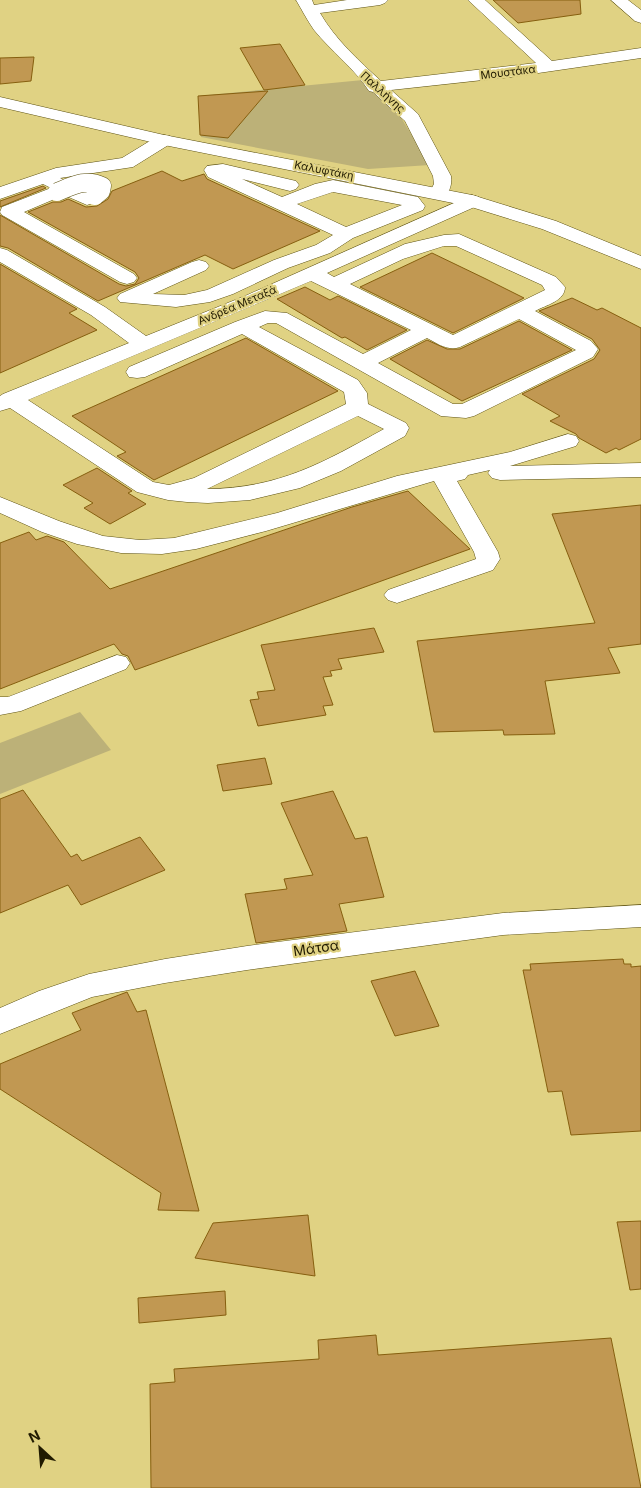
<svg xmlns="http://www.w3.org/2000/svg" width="641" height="1488" font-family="Inter,sans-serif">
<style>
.green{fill:#bcb178}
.building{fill:#c19852;stroke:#865f0f}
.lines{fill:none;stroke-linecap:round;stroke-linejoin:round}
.minor-casing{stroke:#5e5314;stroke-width:1}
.major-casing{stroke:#5e5314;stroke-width:1}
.minor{fill:#fff;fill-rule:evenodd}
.major{fill:#fff;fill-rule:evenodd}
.minor-bridge-casing{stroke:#5e5314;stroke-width:19;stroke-linecap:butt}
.minor-bridge{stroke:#fff;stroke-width:18}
.labels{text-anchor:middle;stroke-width:4.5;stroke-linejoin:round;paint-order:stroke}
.far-street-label{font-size:11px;fill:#201a00;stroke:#e0d283}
.street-label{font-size:14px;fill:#201a00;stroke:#e0d283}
</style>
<rect width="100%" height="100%" fill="#e0d283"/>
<g class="green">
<path d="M 363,80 L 397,111 L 430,165 L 368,169 L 201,137 L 198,96 Z"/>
<path d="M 80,712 L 111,750 L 0,794 L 0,743 Z"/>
</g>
<g class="building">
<path d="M 493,0 L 580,0 L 581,14 L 518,23 Z"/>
<path d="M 280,44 L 305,85 L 264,90 L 240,48 Z"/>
<path d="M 34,57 L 31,81 L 0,84 L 0,58 Z"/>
<path d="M 268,91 L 228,138 L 200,135 L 198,96 Z"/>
<path d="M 162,171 L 182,181 L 204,174 L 207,179 L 320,231 L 233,269 L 205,255 L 98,301 L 8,248 L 0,246 L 0,215 L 119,284 L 126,286 L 135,284 L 139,278 L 135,272 L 28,212 L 53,202 L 61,202 L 68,199 L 86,207 L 97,206 L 108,199 L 112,191 Z"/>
<path d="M 43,186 L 46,188 L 0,207 L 0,201 Z"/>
<path d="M 432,253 L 486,279 L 524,298 L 453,333 L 360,287 Z"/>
<path d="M 0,264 L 77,309 L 69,313 L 97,330 L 0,373 Z"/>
<path d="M 305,287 L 330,300 L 338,296 L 407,330 L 367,350 L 345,337 L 342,338 L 277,299 Z"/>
<path d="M 572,298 L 597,310 L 602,308 L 641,328 L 641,439 L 619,450 L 616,448 L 606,453 L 579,438 L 576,434 L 550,421 L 560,416 L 522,394 L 594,359 L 600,350 L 592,339 L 539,311 Z"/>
<path d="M 519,321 L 572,350 L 462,401 L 390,359 L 427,340 L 447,349 L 460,349 Z"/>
<path d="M 246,338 L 338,391 L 154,480 L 117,456 L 126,452 L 72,416 Z"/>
<path d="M 97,468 L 132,491 L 128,493 L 146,504 L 110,524 L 84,508 L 93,503 L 63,485 Z"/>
<path d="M 408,491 L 470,549 L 135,670 L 128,656 L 122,654 L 114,644 L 0,689 L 0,543 L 29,532 L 36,540 L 47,536 L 64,542 L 110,589 L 352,507 Z"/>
<path d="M 641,505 L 641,644 L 608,648 L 620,673 L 545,681 L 555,734 L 504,735 L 503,730 L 434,732 L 417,641 L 595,623 L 552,514 Z"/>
<path d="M 374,628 L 384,652 L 338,659 L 342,669 L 330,671 L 332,676 L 323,677 L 333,705 L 323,706 L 326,715 L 258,726 L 250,700 L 259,699 L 257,692 L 275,690 L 261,645 Z"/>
<path d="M 265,758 L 272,784 L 223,791 L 217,765 Z"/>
<path d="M 23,790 L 71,857 L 77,854 L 82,861 L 140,837 L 165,870 L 81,905 L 68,885 L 0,913 L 0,799 Z"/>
<path d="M 333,791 L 355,839 L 367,837 L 384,897 L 339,904 L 347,931 L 256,943 L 245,894 L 287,889 L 284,879 L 313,875 L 281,803 Z"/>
<path d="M 623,959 L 624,964 L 631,964 L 631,967 L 641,966 L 641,1131 L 571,1135 L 562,1091 L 548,1092 L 523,970 L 531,970 L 530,964 Z"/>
<path d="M 415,971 L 439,1026 L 395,1036 L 371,981 Z"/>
<path d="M 127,992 L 137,1012 L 146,1010 L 199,1211 L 158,1210 L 161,1193 L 0,1089 L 0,1064 L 81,1030 L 72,1013 Z"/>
<path d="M 308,1215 L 315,1276 L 195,1258 L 213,1223 Z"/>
<path d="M 641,1221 L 641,1289 L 630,1290 L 617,1222 Z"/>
<path d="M 225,1291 L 226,1315 L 139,1323 L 138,1298 Z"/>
<path d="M 376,1335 L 378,1355 L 611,1338 L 641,1488 L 151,1488 L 150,1384 L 175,1382 L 174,1369 L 319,1359 L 318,1340 Z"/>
</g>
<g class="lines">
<defs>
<g id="minor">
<path d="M 296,0 L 312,0 L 314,5 L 347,0 L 388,0 L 385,3 L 380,5 L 320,13 C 335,39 359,61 381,81 L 536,63 L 468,0 L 485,0 L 552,61 L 641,48 L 641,58 L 511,77 L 391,90 L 418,114 L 451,176 C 452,185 450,190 445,197 L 438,199 L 431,197 L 429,193 L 434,184 L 433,176 L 405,121 L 373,92 L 369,91 C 355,69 331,51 314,30 C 307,20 302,10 296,0 Z"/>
<path d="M 611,0 L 628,0 L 641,10 L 641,23 L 635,21 Z"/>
<path d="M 164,135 L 170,136 L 173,140 L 170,144 L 133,167 L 60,178 L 88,192 L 95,190 L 102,192 L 104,196 L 102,200 L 87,205 L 64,195 L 24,212 L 134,274 L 137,278 L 134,282 L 127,284 L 120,282 L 2,215 L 0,212 L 2,207 L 51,188 L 43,184 L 0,199 L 0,187 L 56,168 L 122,158 L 158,136 Z"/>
<path d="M 223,164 L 296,181 L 299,185 L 296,189 L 290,191 L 242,179 L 282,197 L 315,184 L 333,180 L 418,197 L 425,206 L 423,210 L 353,238 L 330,253 L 288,268 L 233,294 L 210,302 L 176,307 L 120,302 L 117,298 L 120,294 L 192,262 L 199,260 L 206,262 L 209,266 L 206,270 L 153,294 L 184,295 L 207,290 L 274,260 L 316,245 L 333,235 L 208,177 L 204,170 L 207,166 ZM 333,192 L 402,205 L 346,227 L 297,204 Z"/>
<path d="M 472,195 L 479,197 L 481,201 L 479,205 L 327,273 L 334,277 L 405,244 L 444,235 L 459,234 L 556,277 L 565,287 C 565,301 546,305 535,311 L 591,341 L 598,349 L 593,357 L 474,416 L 466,418 L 441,416 L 276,323 L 268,323 L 259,327 L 358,380 L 367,393 L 368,404 L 406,423 L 409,428 L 405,436 L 341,471 L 300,488 L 250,500 L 208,503 L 187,502 L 168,500 L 137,492 L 10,408 L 0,411 L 0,396 L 3,394 L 129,343 L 91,315 L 0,262 L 0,248 L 7,250 L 105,307 L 146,336 L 245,296 ZM 444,246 L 456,246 L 542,285 L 545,290 L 453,335 L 350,284 L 403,259 ZM 311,281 L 411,330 L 363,354 L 287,313 L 265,311 L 235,322 L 129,367 L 126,372 L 129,377 L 137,378 L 145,377 L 242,334 L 344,392 L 346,404 L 194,478 L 169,485 L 153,482 L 28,400 ZM 519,319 L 576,350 L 462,404 L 453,404 L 378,363 L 427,338 C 438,344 448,351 460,347 ZM 358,416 L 384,429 C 322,463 280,488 207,489 Z"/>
<path d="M 568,434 L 576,436 L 579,441 L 576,446 L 510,466 L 641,463 L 641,477 L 500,480 L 492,478 L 488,473 L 490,470 L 468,475 L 465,479 L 457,481 L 498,552 L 500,559 L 493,570 L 397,603 L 388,600 L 384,595 L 388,590 L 476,559 L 474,552 L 434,481 L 266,531 L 196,549 L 162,554 L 121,553 L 77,544 L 42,532 L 0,513 L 0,497 L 59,521 L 103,536 L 140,540 L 174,538 L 277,513 L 397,476 L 510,452 Z"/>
<path d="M 117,655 L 126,657 L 130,663 L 126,669 L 21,711 L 0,715 L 0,697 L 8,697 Z"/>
<path d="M 641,905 L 641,927 L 503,935 L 247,970 L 165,983 L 92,997 L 0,1034 L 0,1008 L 39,991 L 89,974 L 165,959 L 247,946 L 503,913 Z"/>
</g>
<path id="major" d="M 0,97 L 164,135 L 472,195 L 556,221 L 641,256 L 641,269 L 542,229 L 468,206 L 164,145 L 0,107 Z"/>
</defs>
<use href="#minor" class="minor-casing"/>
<use href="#major" class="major-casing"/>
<use href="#minor" class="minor"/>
<use href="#major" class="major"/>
<defs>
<path id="minor-bridge" d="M 57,192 C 72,186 86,178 102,186 L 101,191 L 95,196"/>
</defs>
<use href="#minor-bridge" class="minor-bridge-casing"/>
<use href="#minor-bridge" class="minor-bridge"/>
</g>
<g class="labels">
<g class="far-street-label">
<text transform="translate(508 72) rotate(-7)" y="4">Μουστάκα</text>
<text transform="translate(383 92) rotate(42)" y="4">Παλλήνης</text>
<text transform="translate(324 170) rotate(11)" y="4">Καλυφτάκη</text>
<text transform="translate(237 305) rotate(-23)" y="4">Ανδρέα Μεταξά</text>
</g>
<g class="street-label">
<text transform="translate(316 948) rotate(-8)" y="5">Μάτσα</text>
</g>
</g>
<g transform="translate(40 1448) rotate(334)" stroke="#e0d283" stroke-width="4" paint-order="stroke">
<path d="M0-4L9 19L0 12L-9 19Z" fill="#201a00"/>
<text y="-8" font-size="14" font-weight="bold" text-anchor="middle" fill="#201a00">N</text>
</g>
</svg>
